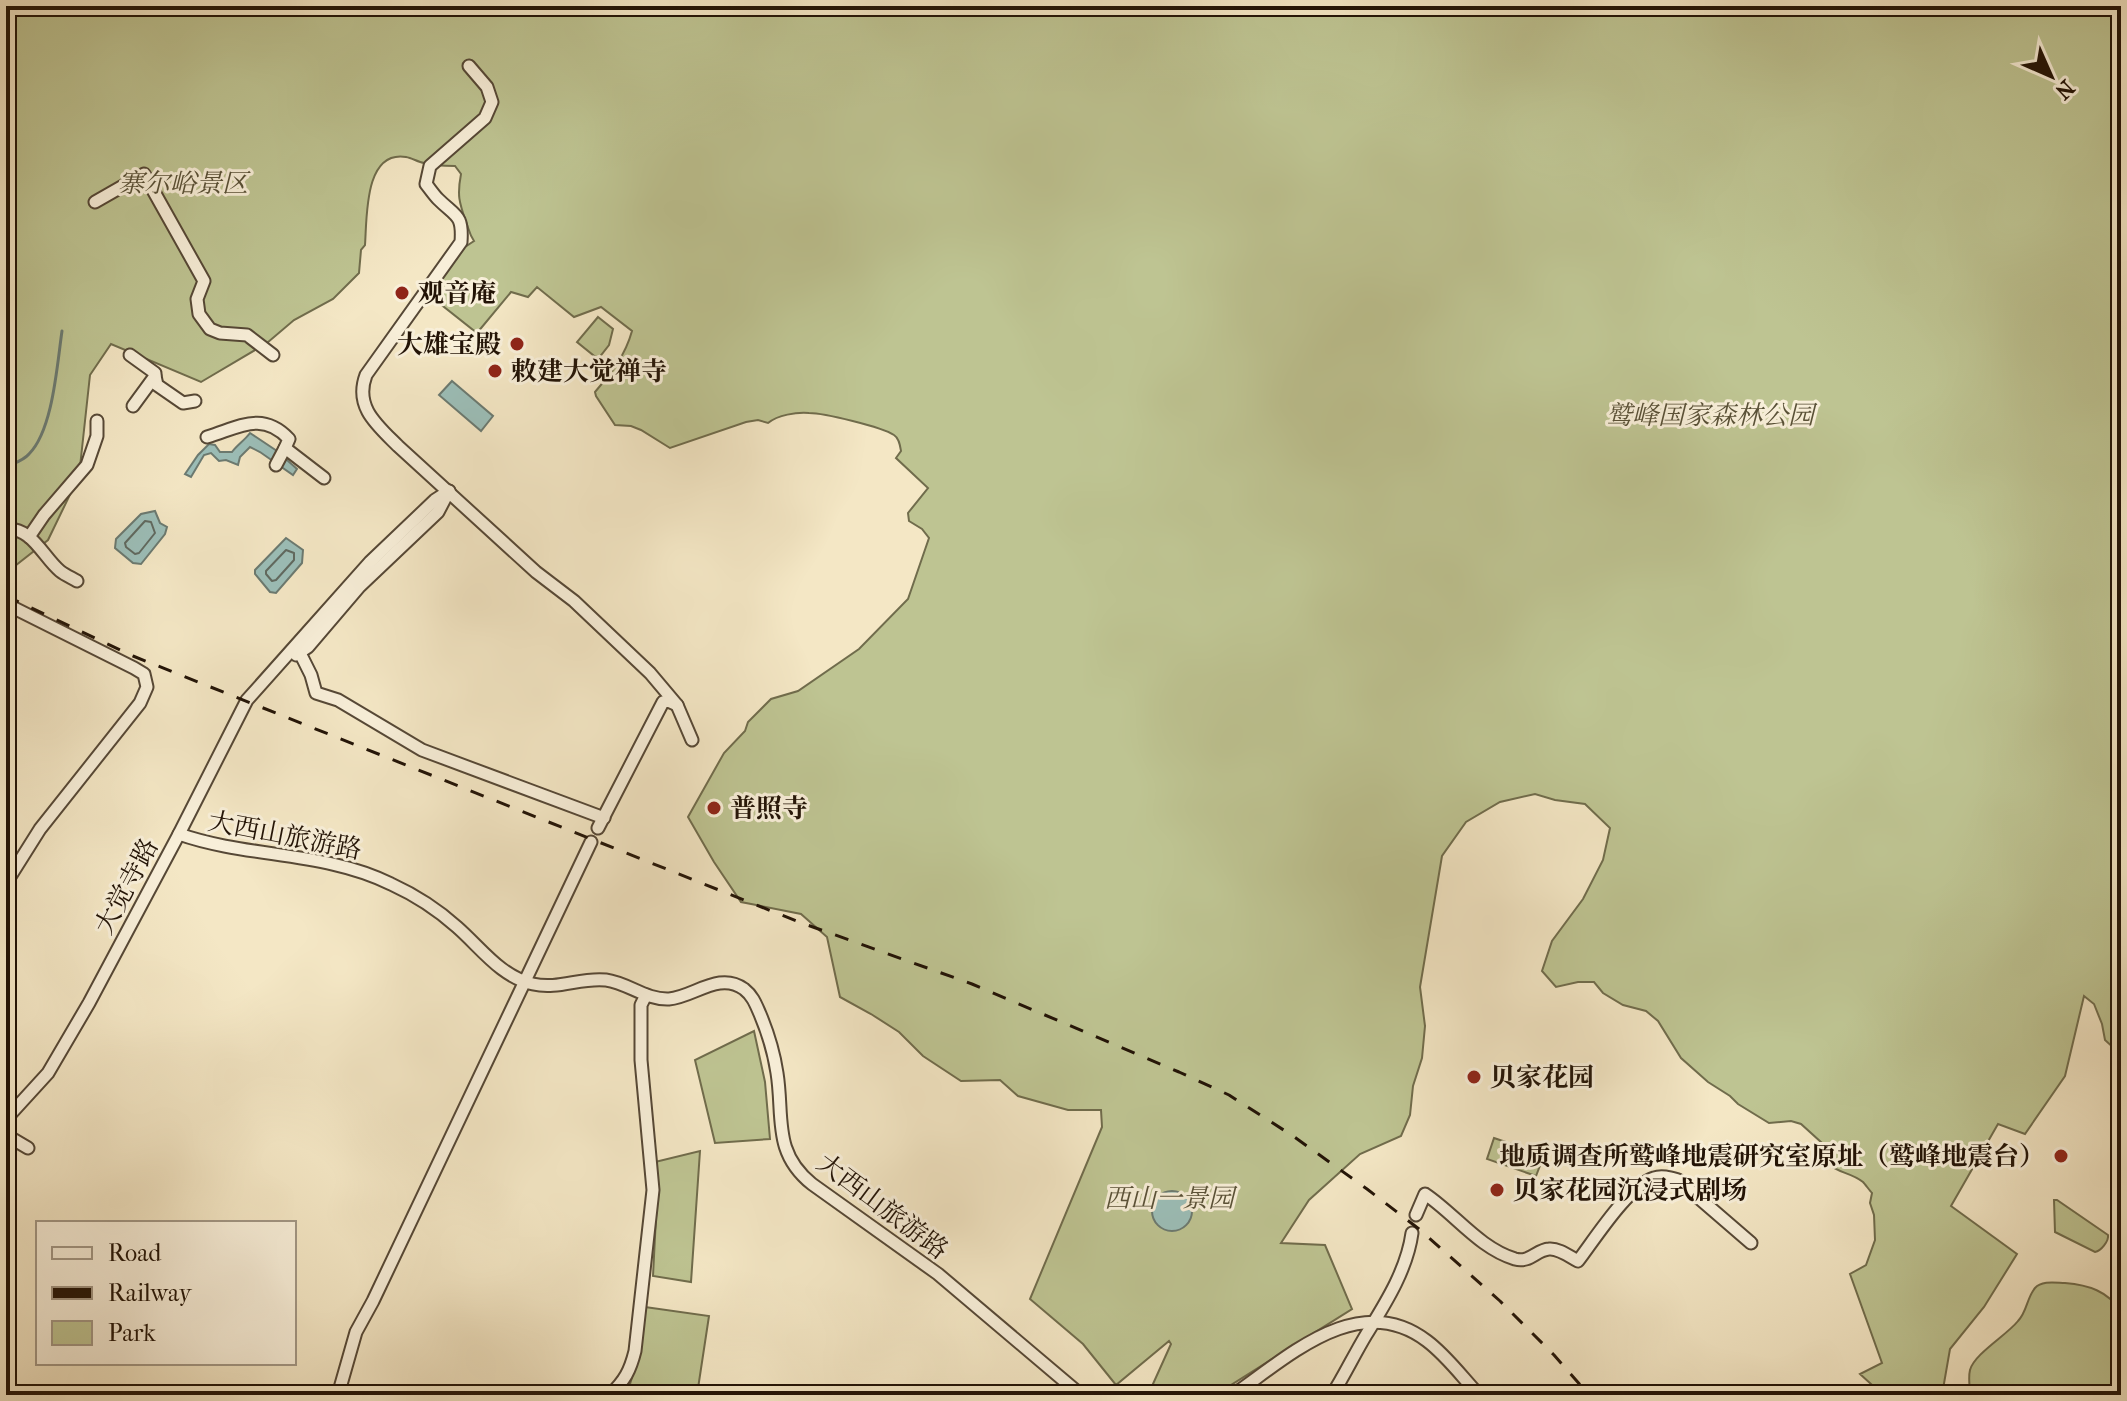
<svg xmlns="http://www.w3.org/2000/svg" width="2127" height="1401" font-family="'IM FELL French Canon','Noto Serif SC',serif">
<style>
.green{fill:#bec492;stroke:#706c4c;stroke-width:2}
.water{fill:#9cbfb9;stroke:#6b7a71;stroke-width:2}
.lines{fill:none;stroke-linecap:round;stroke-linejoin:round}
.shore{stroke:#5f6960;stroke-width:2}
.stream{stroke:#6b7a71;stroke-width:3}
.minor-casing{stroke:#564836;stroke-width:15}
.minor{stroke:#f8efd9;stroke-width:11}
.rail{stroke:#221306;stroke-width:3;stroke-dasharray:14 14;stroke-linecap:butt}
.poi-dot{fill:#8f2418;stroke:#f8efd9;stroke-width:3}
.labels{text-anchor:middle;stroke-width:6;stroke-linejoin:round;paint-order:stroke}
.park-label{font-size:26px;font-style:italic;fill:#595137;stroke:#f8efd9}
.poi-label{font-size:26px;font-weight:bold;fill:#221306;stroke:#f8efd9;text-anchor:start}
.street-label{font-size:26px;fill:#221306;stroke:#f8efd9}
</style>
<rect width="100%" height="100%" fill="#f4e7c5"/>
<filter id="stains"><feTurbulence type="fractalNoise" baseFrequency=".0025" numOctaves="4"/><feColorMatrix values="0 0 0 0 .2 0 0 0 0 .09 0 0 0 0 .02 0 0 0 .5 -.17"/></filter>
<radialGradient id="worn" r=".72"><stop offset=".6" stop-color="#630" stop-opacity="0"/><stop offset="1" stop-color="#630" stop-opacity=".3"/></radialGradient>
<g class="green">
<path d="M 6,6 L 2121,6 L 2121,1050 L 2116,1050 L 2105,1040 L 2102,1024 L 2094,1004 L 2084,996 L 2065,1076 L 2025,1134 L 1998,1124 L 1951,1206 L 2017,1254 L 1984,1307 L 1950,1349 L 1942,1395 L 1883,1395 L 1860,1374 L 1882,1363 L 1850,1274 L 1866,1265 L 1875,1240 L 1874,1215 L 1870,1203 L 1872,1193 C 1870,1191 1865,1184 1863,1182 C 1846,1168 1822,1175 1822,1143 L 1801,1124 L 1791,1121 L 1769,1123 L 1738,1104 L 1730,1096 L 1708,1082 L 1681,1058 L 1658,1021 L 1646,1011 L 1623,1005 L 1603,993 L 1594,982 L 1578,982 L 1556,987 L 1542,971 L 1552,941 L 1583,899 L 1603,860 L 1610,828 L 1585,804 L 1555,800 L 1535,794 L 1500,802 L 1466,822 L 1442,856 L 1420,987 L 1425,1026 L 1422,1058 L 1413,1086 L 1410,1115 L 1401,1136 L 1360,1154 L 1309,1200 L 1281,1243 L 1325,1245 L 1352,1309 L 1215,1395 L 1148,1395 L 1171,1344 L 1169,1341 L 1116,1385 L 1083,1344 L 1030,1299 L 1102,1127 L 1101,1110 L 1068,1110 L 1018,1096 L 1000,1080 L 961,1081 L 923,1056 L 899,1032 L 871,1014 L 840,997 L 827,937 L 801,914 L 741,902 L 714,862 L 688,817 L 724,753 L 745,731 L 748,722 L 771,699 L 798,691 L 859,649 L 908,599 L 929,538 L 922,529 L 909,521 L 908,513 L 928,488 L 896,458 L 901,451 C 900,445 899,438 894,435 C 882,427 824,413 809,413 C 796,412 778,415 768,423 L 758,420 L 746,422 L 670,448 L 641,430 L 631,426 L 615,425 L 596,396 L 595,392 C 612,372 625,356 632,331 L 601,307 L 574,317 L 537,287 L 528,297 L 511,292 L 477,333 L 429,295 L 465,247 L 474,241 C 469,234 469,229 466,222 C 459,202 457,195 461,174 L 455,166 C 444,166 434,166 424,163 C 418,162 412,158 406,157 C 364,150 367,218 365,245 L 361,250 L 359,273 L 333,299 L 294,320 L 267,343 L 201,382 L 111,344 L 90,375 L 79,476 L 48,540 L 6,573 Z"/>
<path d="M 598,317 L 613,329 L 609,345 L 598,359 L 577,342 Z"/>
<path d="M 754,1031 L 765,1082 L 770,1139 L 715,1143 L 695,1060 Z"/>
<path d="M 1494,1138 L 1544,1155 L 1536,1176 L 1487,1159 Z"/>
<path d="M 700,1151 L 691,1282 L 653,1276 L 658,1178 L 655,1162 Z"/>
<path d="M 2054,1200 L 2057,1200 L 2108,1235 C 2109,1241 2101,1251 2095,1252 L 2055,1232 Z"/>
<path d="M 2065,1283 C 2089,1285 2107,1291 2121,1311 L 2121,1395 L 1970,1395 C 1970,1387 1968,1378 1970,1370 C 1974,1354 2007,1335 2018,1321 C 2027,1312 2027,1297 2035,1288 C 2042,1280 2057,1283 2065,1283 Z"/>
<path d="M 645,1307 L 709,1316 L 697,1395 L 611,1395 L 630,1384 L 640,1350 Z"/>
</g>
<g class="water">
<path d="M 452,381 L 493,416 L 481,431 L 439,395 Z"/>
<path d="M 250,433 L 277,451 L 297,469 L 293,475 L 260,452 L 250,447 L 240,457 L 238,465 L 226,460 L 219,461 L 211,453 L 204,455 L 191,477 L 185,474 L 198,455 L 209,444 L 215,445 L 220,452 L 232,452 C 237,445 245,440 250,433 Z"/>
<path d="M 155,511 L 160,523 L 167,527 L 165,534 L 141,564 L 133,563 L 115,548 L 116,539 L 141,514 Z"/>
<path d="M 286,538 L 303,550 L 302,563 L 276,593 L 270,592 L 255,574 L 255,570 Z"/>
<circle cx="1172" cy="1211" r="20"/>
</g>
<g class="lines">
<g class="shore">
<path d="M 145,521 L 151,522 L 155,533 L 139,553 L 135,554 L 126,547 L 125,543 Z"/>
<path d="M 286,550 L 294,553 L 294,560 L 276,580 L 272,581 L 266,574 L 266,571 Z"/>
</g>
<path class="stream" d="M 6,467 C 14,463 23,461 29,454 C 53,430 57,365 62,331"/>
<defs>
<g id="minor">
<path d="M 469,66 L 487,87 L 492,102 L 485,118 L 430,166 L 426,184 C 430,189 434,195 438,199 C 456,217 463,214 461,242 L 366,375 C 354,407 377,425 398,446 L 536,572 L 574,601 L 650,673 L 677,705 L 692,740"/>
<path d="M 95,202 L 144,174 L 204,281 L 197,299 L 199,314 L 210,329 L 220,333 L 247,335 L 273,355"/>
<path d="M 130,355 L 155,373 L 155,376"/>
<path d="M 133,406 L 155,376 L 157,385 L 183,403 L 195,401"/>
<path d="M 207,437 C 238,428 262,410 289,439 L 285,448"/>
<path d="M 276,465 L 285,448 L 324,478"/>
<path d="M 6,529 C 32,527 43,557 60,571 C 65,575 72,578 77,581"/>
<path d="M 29,537 L 44,515 L 87,465 L 97,436 L 97,421"/>
<path d="M 6,604 L 134,668 L 144,674 L 147,687 L 140,703 L 40,829 L 6,883"/>
<path d="M 300,653 L 311,675 L 316,693 L 338,700 L 422,750 L 604,818"/>
<path d="M 296,655 L 308,647 L 360,586 L 438,512 L 449,491"/>
<path d="M 598,828 L 663,702 L 668,701 L 677,705"/>
<path d="M 179,834 C 247,858 325,851 391,884 C 415,895 437,909 457,927 C 481,948 501,977 533,984 C 558,990 581,977 606,980 C 628,983 646,1000 669,999 C 694,997 719,971 744,989 C 753,996 756,1005 760,1014 C 768,1033 774,1053 777,1073 C 784,1116 772,1152 812,1184 L 938,1274 L 1081,1395"/>
<path d="M 6,1119 L 48,1073 L 89,1003 L 179,834 L 247,700 L 370,562 L 435,500 L 449,491"/>
<path d="M 6,1135 L 28,1148"/>
<path d="M 1416,1215 L 1425,1194 C 1455,1214 1479,1248 1515,1259 C 1530,1263 1536,1250 1549,1249 C 1559,1248 1570,1257 1578,1261 C 1595,1239 1628,1186 1654,1178 C 1662,1175 1671,1178 1678,1180 L 1751,1243"/>
<path d="M 338,1395 L 356,1332 L 373,1301 L 591,842"/>
<path d="M 610,1395 C 625,1380 630,1371 635,1351 L 653,1190 L 641,1060 L 641,1005 L 646,995"/>
<path d="M 1233,1395 C 1288,1357 1359,1289 1427,1341 C 1447,1356 1462,1377 1479,1395"/>
<path d="M 1332,1395 C 1344,1376 1354,1355 1366,1335 C 1385,1304 1407,1270 1412,1233"/>
<path d="M 1840,1395 L 1841,1394"/>
</g>
</defs>
<use href="#minor" class="minor-casing"/>
<use href="#minor" class="minor"/>
<path class="rail" d="M 6,596 L 133,656 L 799,922 L 972,984 L 1179,1072 L 1229,1095 L 1293,1136 L 1367,1189 L 1419,1229 L 1500,1301 L 1554,1355 L 1589,1395"/>
</g>
<g class="poi-dot">
<circle cx="402" cy="293" r="8"/>
<circle cx="517" cy="344" r="8"/>
<circle cx="495" cy="371" r="8"/>
<circle cx="714" cy="808" r="8"/>
<circle cx="1474" cy="1077" r="8"/>
<circle cx="2061" cy="1156" r="8"/>
<circle cx="1497" cy="1190" r="8"/>
</g>
<g class="labels">
<g class="park-label">
<text x="183" y="192">寨尔峪景区</text>
<text x="1710" y="424">鹫峰国家森林公园</text>
<text x="1169" y="1207">西山一景园</text>
</g>
<g class="poi-label">
<text x="418" y="302">观音庵</text>
<text x="501" y="353" text-anchor="end">大雄宝殿</text>
<text x="511" y="380">敕建大觉禅寺</text>
<text x="730" y="817">普照寺</text>
<text x="1490" y="1086">贝家花园</text>
<text x="2045" y="1165" text-anchor="end">地质调查所鹫峰地震研究室原址（鹫峰地震台）</text>
<text x="1513" y="1199">贝家花园沉浸式剧场</text>
</g>
<g class="street-label">
<text transform="translate(285 835) rotate(11)" y="9">大西山旅游路</text>
<text transform="translate(126 886) rotate(-62)" y="9">大觉寺路</text>
<text transform="translate(883 1206) rotate(37)" y="9">大西山旅游路</text>
</g>
</g>
<rect width="2127" height="1401" fill="none" stroke="#f4e7c5" stroke-width="32"/>
<rect x="8" y="8" width="2111" height="1385" fill="none" stroke="#221306" stroke-width="4"/>
<rect x="16" y="16" width="2095" height="1369" fill="none" stroke="#221306" stroke-width="2"/>
<rect x="36" y="1221" width="260" height="144" fill="#f8efd9" stroke="#a29785" stroke-width="2"/>
<rect x="52" y="1247" width="40" height="12" fill="#f8efd9" stroke="#a29785" stroke-width="2"/>
<text x="108" y="1261" font-size="24" fill="#221306">Road</text>
<rect x="52" y="1287" width="40" height="12" fill="#221306" stroke="#a29785" stroke-width="2"/>
<text x="108" y="1301" font-size="24" fill="#221306">Railway</text>
<rect x="52" y="1321" width="40" height="24" fill="#bec492" stroke="#a29785" stroke-width="2"/>
<text x="108" y="1341" font-size="24" fill="#221306">Park</text>
<g transform="translate(2051 76) rotate(135)" stroke="#f8efd9" stroke-width="6" paint-order="stroke">
<path d="M0-6L14 30L0 20L-14 30Z" fill="#221306"/>
<text y="-12" font-size="22" font-weight="bold" text-anchor="middle" fill="#221306">N</text>
</g>
<rect width="100%" height="100%" filter="url(#stains)"/>
<rect width="100%" height="100%" fill="url(#worn)"/>
</svg>
